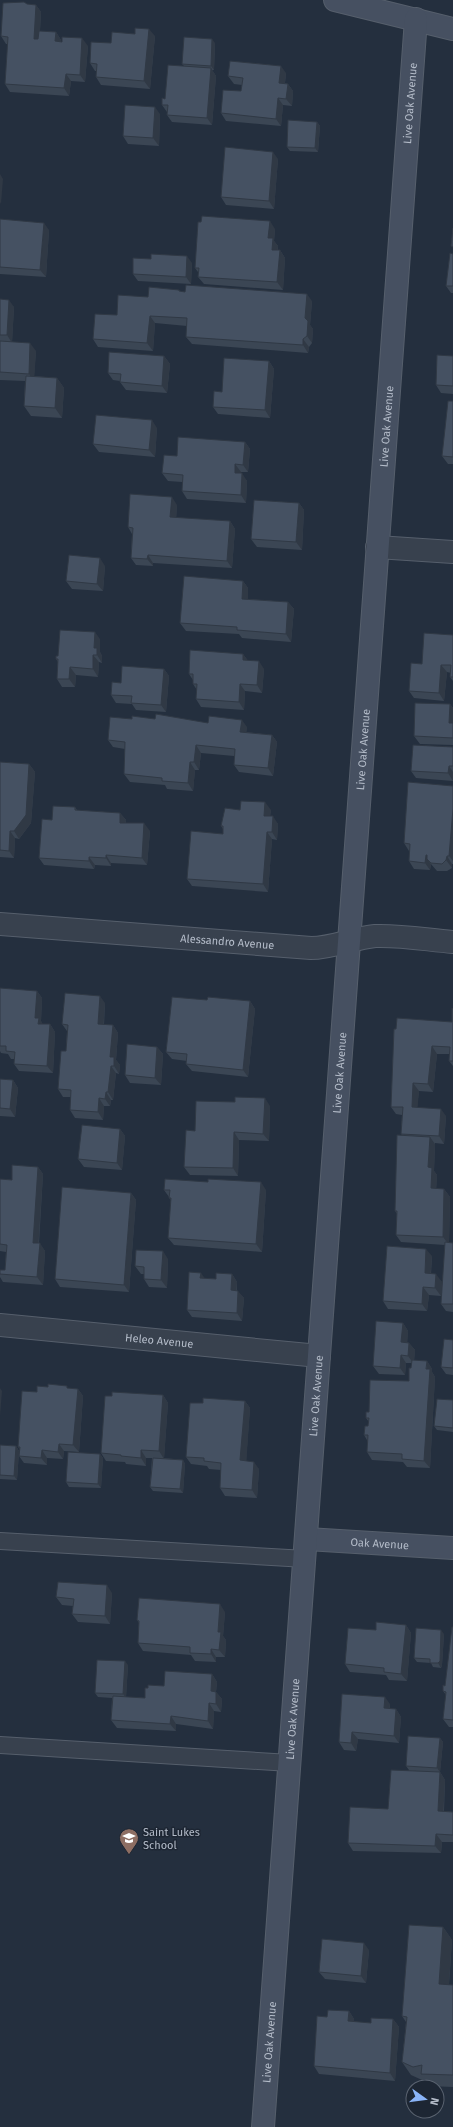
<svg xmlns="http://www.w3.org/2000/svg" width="453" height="2127" font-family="'Fira Sans',sans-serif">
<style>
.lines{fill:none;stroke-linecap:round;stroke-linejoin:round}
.lane-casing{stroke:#565f6c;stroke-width:18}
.street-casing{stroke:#565f6c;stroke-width:24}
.secondary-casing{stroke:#565f6c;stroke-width:24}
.lane{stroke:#38414e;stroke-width:16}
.street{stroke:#38414e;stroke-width:22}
.secondary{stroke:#465061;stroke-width:22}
.wall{fill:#3b4654}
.shaded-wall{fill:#303945}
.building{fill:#455162;stroke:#303945}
.labels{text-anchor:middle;stroke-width:3;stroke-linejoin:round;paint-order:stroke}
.street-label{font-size:11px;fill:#b4bcc9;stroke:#1d2633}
.poi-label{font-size:11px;fill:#b4bcc9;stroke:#1d2633;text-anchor:start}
</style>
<rect width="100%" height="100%" fill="#242f3e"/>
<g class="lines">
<defs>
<g id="lane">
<path d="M 0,1541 L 306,1559"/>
<path d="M 0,1745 L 290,1763"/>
</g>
<g id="street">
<path d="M 377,547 L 453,552"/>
<path id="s1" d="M 0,924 L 311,948 C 332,948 354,938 375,936 C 401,935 428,940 453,942"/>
<path id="s2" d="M 0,1325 L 319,1356"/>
</g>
<g id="secondary">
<path d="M 335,0 L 453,29"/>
<path id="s3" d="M 307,1539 L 453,1548"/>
<path id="s4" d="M 263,2127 L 416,19"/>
</g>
</defs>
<use href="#lane" class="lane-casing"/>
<use href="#street" class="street-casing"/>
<use href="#secondary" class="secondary-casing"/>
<use href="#lane" class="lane"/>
<use href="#street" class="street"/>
<use href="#secondary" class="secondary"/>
</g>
<g class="wall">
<path d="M 27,4 L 36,5 L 41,12 L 40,31 L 56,32 L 61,40 L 61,42 L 88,46 L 85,82 L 71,81 L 69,96 L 10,92 L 5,84 L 8,44 L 6,44 L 1,36 Z"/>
<path d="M 155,36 L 150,89 L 101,85 L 96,77 L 96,71 L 95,71 L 90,63 L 111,43 Z"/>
<path d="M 215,43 L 214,70 L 212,70 L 216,76 L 212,125 L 172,122 L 167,115 L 167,112 L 162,105 L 184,66 L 182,64 Z"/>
<path d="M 286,73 L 285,83 L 288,84 L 293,91 L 292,106 L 283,105 L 281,126 L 226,121 L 221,113 L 241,91 L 242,85 L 234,84 L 228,76 Z"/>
<path d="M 160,114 L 159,146 L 128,144 L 123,136 Z"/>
<path d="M 317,122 L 320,126 L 318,152 L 290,151 L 287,147 Z"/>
<path d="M 278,159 L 274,209 L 226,205 L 221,197 Z"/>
<path d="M 0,219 L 49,230 L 46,277 L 0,274 Z"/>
<path d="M 275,229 L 274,241 L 278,246 L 278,250 L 280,250 L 285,258 L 283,290 L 204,284 L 198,277 L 198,272 L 195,268 Z"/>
<path d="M 453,254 L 453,293 L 451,293 L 446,286 Z"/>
<path d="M 192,263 L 191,284 L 138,281 L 133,274 Z"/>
<path d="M 179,290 L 181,292 L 312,301 L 310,325 L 313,329 L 312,343 L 309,347 L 308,353 L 192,344 L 186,337 L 187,326 L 155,323 L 153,351 L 98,347 L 93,339 L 117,315 L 148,297 Z"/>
<path d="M 0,299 L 14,307 L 12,342 L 36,351 L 34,376 L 57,378 L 64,388 L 62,418 L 31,416 L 24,406 L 25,381 L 0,380 Z"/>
<path d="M 164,356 L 170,364 L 167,393 L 126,390 L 120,382 L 120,381 L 113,380 L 108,373 Z"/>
<path d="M 453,356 L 453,394 L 441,393 L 436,385 Z"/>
<path d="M 269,361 L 274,369 L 270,418 L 218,414 L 213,407 Z"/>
<path d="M 453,401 L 453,464 L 448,464 L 442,456 Z"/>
<path d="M 157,428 L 155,457 L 99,452 L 93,444 Z"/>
<path d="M 245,442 L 250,449 L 248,472 L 241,472 L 240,473 L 247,481 L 246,503 L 187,499 L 182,491 L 182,482 L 168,481 L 162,473 L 177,456 Z"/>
<path d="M 299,503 L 304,510 L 302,550 L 257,547 L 251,539 Z"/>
<path d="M 177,505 L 176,518 L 230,521 L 235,529 L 232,568 L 153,563 L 153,566 L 136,565 L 131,558 L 132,534 L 128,527 Z"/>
<path d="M 105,566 L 103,591 L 72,589 L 66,581 Z"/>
<path d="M 243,581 L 248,588 L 248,599 L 288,602 L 294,609 L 291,642 L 242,638 L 239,634 L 186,631 L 180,623 Z"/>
<path d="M 453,635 L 453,681 L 450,677 L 451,673 L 447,672 L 444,701 L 414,698 L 409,691 L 422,664 Z"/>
<path d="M 100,639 L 100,652 L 102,656 L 102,663 L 99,662 L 98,677 L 76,675 L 75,687 L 62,687 L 57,679 L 58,662 L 56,659 L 58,656 Z"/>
<path d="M 243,654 L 248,661 L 264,669 L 262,693 L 245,691 L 244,710 L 201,707 L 196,699 L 197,690 L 193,684 L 193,680 L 189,674 Z"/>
<path d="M 164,669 L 169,676 L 166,712 L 136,710 L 132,704 L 116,703 L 111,695 L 121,683 Z"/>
<path d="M 450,704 L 453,708 L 453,745 L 420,744 L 414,736 Z"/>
<path d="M 132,719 L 155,719 L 208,723 L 247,727 L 246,732 L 272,735 L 277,742 L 273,776 L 239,772 L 234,765 L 234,756 L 201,753 L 199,770 L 195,770 L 193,791 L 167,789 L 165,785 L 130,782 L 124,774 L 125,749 L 113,747 L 108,740 Z"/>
<path d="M 453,747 L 453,781 L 416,778 L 411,771 Z"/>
<path d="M 0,762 L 29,764 L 35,772 L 31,823 L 19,839 L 15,838 L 14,858 L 0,857 Z"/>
<path d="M 453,786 L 453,864 L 452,864 L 452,868 L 447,871 L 437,871 L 431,864 L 430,870 L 414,869 L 409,861 L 409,851 L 404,843 Z"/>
<path d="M 75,807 L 77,810 L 120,813 L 126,820 L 126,823 L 150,831 L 147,865 L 111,863 L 111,866 L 95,865 L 94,869 L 44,865 L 39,858 L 52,820 Z"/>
<path d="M 240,810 L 271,810 L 270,816 L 278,824 L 277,840 L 272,839 L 268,892 L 192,886 L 187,879 L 223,834 L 223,829 L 221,826 Z"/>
<path d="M 37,991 L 42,998 L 41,1021 L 42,1024 L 50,1024 L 55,1032 L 53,1073 L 19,1071 L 14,1064 L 14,1059 L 11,1059 L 8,1054 L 1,1053 L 0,1051 L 0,992 Z"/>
<path d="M 207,1000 L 250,1001 L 255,1009 L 248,1077 L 192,1071 L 186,1064 L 187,1061 L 172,1059 L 166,1052 Z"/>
<path d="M 105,1003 L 104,1025 L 113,1025 L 118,1033 L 116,1060 L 120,1065 L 119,1074 L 116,1073 L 113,1100 L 111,1100 L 110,1106 L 104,1106 L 103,1120 L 75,1118 L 70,1110 L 71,1097 L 63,1097 L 58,1089 L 66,1051 L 67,1031 L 62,1024 Z"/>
<path d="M 453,1009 L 453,1066 L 449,1061 L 449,1054 L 437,1054 L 433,1092 L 419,1091 L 417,1107 L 446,1116 L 444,1144 L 435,1143 L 435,1144 L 434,1171 L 437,1175 L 436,1189 L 444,1189 L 450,1197 L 449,1243 L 453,1243 L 453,1312 L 446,1311 L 441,1304 L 445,1245 L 401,1242 L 396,1235 L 397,1214 L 395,1211 L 402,1135 L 401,1134 L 402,1115 L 396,1114 L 391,1107 L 394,1029 L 452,1022 Z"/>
<path d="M 157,1047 L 163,1054 L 161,1085 L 130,1083 L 125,1075 Z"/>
<path d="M 0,1079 L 13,1080 L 18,1088 L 15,1117 L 0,1116 Z"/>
<path d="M 270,1106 L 269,1141 L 239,1140 L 238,1176 L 190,1175 L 184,1167 L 195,1131 Z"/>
<path d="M 120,1129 L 125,1136 L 122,1170 L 84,1167 L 78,1159 Z"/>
<path d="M 38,1167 L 43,1174 L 39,1243 L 45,1251 L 43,1285 L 3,1282 L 0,1277 L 0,1270 L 5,1270 L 6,1252 L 0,1251 L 0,1179 L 12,1180 Z"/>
<path d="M 208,1182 L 266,1190 L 262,1252 L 174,1245 L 168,1238 L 171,1200 L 169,1198 L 169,1197 L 164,1190 Z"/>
<path d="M 131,1193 L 136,1200 L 129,1292 L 60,1287 L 55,1279 Z"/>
<path d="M 432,1256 L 431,1274 L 442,1282 L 441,1296 L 429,1295 L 427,1311 L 388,1309 L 383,1301 Z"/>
<path d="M 168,1259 L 167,1288 L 149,1287 L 144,1279 L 144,1274 L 141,1274 L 135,1266 Z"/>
<path d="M 232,1274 L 237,1282 L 237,1291 L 244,1298 L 242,1321 L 192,1317 L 187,1310 L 204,1278 L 216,1279 Z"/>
<path d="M 403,1323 L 408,1331 L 407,1342 L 409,1343 L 415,1350 L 414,1360 L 427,1361 L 432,1369 L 432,1372 L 435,1377 L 430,1468 L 407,1467 L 403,1462 L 372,1460 L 367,1452 L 367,1440 L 364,1435 L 368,1426 L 369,1422 L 366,1418 L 369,1412 L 409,1381 L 412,1363 L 406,1363 L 405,1375 L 379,1374 L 373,1366 Z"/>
<path d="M 453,1340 L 453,1375 L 446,1374 L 441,1367 Z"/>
<path d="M 69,1388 L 78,1389 L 83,1396 L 79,1452 L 64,1451 L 63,1459 L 47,1458 L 47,1465 L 24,1463 L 19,1456 L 20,1449 L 18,1447 L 37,1392 Z"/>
<path d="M 163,1395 L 168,1403 L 164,1458 L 183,1460 L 185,1464 L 183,1493 L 153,1491 L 150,1487 L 152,1458 L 146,1458 L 146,1466 L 126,1464 L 125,1462 L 106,1461 L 101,1453 L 112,1396 Z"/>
<path d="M 453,1400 L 453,1432 L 437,1430 L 434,1426 Z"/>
<path d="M 245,1401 L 250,1408 L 246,1461 L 259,1469 L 257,1498 L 225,1496 L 220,1488 L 221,1470 L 209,1469 L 207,1466 L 191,1464 L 186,1457 L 203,1403 Z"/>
<path d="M 0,1445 L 16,1446 L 19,1451 L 17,1480 L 0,1479 Z"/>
<path d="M 100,1454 L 103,1458 L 101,1488 L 69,1487 L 66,1482 Z"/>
<path d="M 112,1593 L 110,1624 L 78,1622 L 72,1614 L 73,1606 L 62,1605 L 56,1597 Z"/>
<path d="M 225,1612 L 223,1636 L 226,1640 L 225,1657 L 216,1657 L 216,1662 L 195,1661 L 191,1655 L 143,1651 L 138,1643 L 139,1623 L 137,1620 Z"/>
<path d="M 406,1625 L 411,1633 L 407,1681 L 389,1680 L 386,1675 L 350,1672 L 345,1664 L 376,1630 Z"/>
<path d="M 453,1627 L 453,1727 L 449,1727 L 443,1719 L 446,1695 L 443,1691 L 445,1686 Z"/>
<path d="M 444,1634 L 442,1665 L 441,1668 L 433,1667 L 431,1663 L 417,1662 L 414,1658 Z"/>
<path d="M 128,1665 L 126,1697 L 145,1698 L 148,1688 L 164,1686 L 212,1674 L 217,1682 L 216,1692 L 222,1699 L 221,1712 L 214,1711 L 213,1729 L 176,1724 L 176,1731 L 117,1728 L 111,1720 L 112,1698 L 98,1697 L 95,1693 Z"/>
<path d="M 342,1694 L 390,1704 L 390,1709 L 396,1709 L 401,1717 L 399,1743 L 358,1739 L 356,1751 L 344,1750 L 339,1742 Z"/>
<path d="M 440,1738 L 443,1742 L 440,1772 L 445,1780 L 444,1811 L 453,1812 L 453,1842 L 442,1842 L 441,1853 L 353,1851 L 348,1843 L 388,1809 L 409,1770 L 406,1766 Z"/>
<path d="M 443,1927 L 452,1940 L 449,1985 L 453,1985 L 453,2087 L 430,2086 L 425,2079 L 422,2080 L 411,2075 L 402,2062 L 406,2022 L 402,2016 Z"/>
<path d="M 369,1950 L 366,1983 L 325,1979 L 319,1972 Z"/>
<path d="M 349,2011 L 354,2019 L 354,2022 L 371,2023 L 393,2019 L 399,2027 L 395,2081 L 319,2074 L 314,2066 L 327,2017 Z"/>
</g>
<g class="shaded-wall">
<path d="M 36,5 L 41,12 L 39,47 L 34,39 Z"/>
<path d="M 149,29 L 155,36 L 150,89 L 144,81 Z"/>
<path d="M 56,32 L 61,40 L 60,49 L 55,41 Z"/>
<path d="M 82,38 L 88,46 L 85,82 L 80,75 Z"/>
<path d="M 212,39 L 215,43 L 214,70 L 211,66 Z"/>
<path d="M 281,66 L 286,73 L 284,91 L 279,83 Z"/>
<path d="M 211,68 L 216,76 L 212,125 L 207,118 Z"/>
<path d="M 66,74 L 71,81 L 69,96 L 64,88 Z"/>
<path d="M 288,84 L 293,91 L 292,106 L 286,99 Z"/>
<path d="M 278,98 L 283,105 L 281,126 L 276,119 Z"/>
<path d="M 155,107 L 160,114 L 159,146 L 153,138 Z"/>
<path d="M 317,122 L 320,126 L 318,152 L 315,148 Z"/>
<path d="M 273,152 L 278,159 L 274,209 L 269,201 Z"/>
<path d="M 0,174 L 3,179 L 1,204 L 0,202 Z"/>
<path d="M 270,221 L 275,229 L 274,241 L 278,246 L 277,257 L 272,250 L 268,238 Z"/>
<path d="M 44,223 L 49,230 L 46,277 L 40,270 Z"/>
<path d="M 280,250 L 285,258 L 283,290 L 277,282 Z"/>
<path d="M 187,256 L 192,263 L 191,284 L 186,277 Z"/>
<path d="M 307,294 L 312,301 L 310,325 L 313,329 L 312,343 L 307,336 L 305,318 Z"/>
<path d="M 9,300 L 14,307 L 12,343 L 7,335 Z"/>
<path d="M 150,316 L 155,323 L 153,351 L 147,343 Z"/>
<path d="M 303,339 L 309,347 L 308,353 L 303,345 Z"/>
<path d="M 30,343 L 36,351 L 34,382 L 29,374 Z"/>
<path d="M 164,356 L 170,364 L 167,393 L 162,386 Z"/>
<path d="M 269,361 L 274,369 L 270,418 L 265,410 Z"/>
<path d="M 57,378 L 64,388 L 62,418 L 55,408 Z"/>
<path d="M 152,420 L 157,428 L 155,457 L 149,450 Z"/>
<path d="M 245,442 L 250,449 L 248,472 L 243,465 Z"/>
<path d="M 235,464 L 241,472 L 240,480 L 235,473 Z"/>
<path d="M 242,473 L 247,481 L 246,503 L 241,495 Z"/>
<path d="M 172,497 L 177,505 L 176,525 L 170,517 Z"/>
<path d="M 299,503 L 304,510 L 302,550 L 296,542 Z"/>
<path d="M 230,521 L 235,529 L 232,568 L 227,561 Z"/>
<path d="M 148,555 L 153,563 L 153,566 L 147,559 Z"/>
<path d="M 100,558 L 105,566 L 103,591 L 97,584 Z"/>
<path d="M 243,581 L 248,588 L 248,606 L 242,599 Z"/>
<path d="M 288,602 L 294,609 L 291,642 L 286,634 Z"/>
<path d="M 95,632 L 100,639 L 100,652 L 102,656 L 102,663 L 97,655 L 94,648 Z"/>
<path d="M 243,654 L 249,662 L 243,660 Z"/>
<path d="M 93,655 L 99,662 L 98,677 L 93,669 Z"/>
<path d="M 259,661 L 264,669 L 262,693 L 257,685 Z"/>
<path d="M 441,665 L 447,672 L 444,701 L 439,693 Z"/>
<path d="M 70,667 L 76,675 L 75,687 L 69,679 Z"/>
<path d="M 164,669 L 169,676 L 166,712 L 161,705 Z"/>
<path d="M 240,684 L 245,691 L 244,710 L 239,702 Z"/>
<path d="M 450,704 L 453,708 L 453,729 L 449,723 Z"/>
<path d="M 242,720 L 247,727 L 246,739 L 240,732 Z"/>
<path d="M 272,735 L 277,742 L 273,776 L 268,768 Z"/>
<path d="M 196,745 L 201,753 L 199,770 L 194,762 Z"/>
<path d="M 190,762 L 195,770 L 193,791 L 188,783 Z"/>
<path d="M 29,764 L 35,772 L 31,823 L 19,839 L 14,831 Z"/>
<path d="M 449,766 L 453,772 L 453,781 L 448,773 Z"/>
<path d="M 265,802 L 271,810 L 269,823 L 264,816 Z"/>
<path d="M 453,809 L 453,861 L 449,856 Z"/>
<path d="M 120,813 L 126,820 L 125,831 L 120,823 Z"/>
<path d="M 273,816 L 278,824 L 277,840 L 272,832 Z"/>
<path d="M 144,823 L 150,831 L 147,865 L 142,858 Z"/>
<path d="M 10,831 L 15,838 L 14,858 L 9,851 Z"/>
<path d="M 267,832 L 272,839 L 268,892 L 263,884 Z"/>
<path d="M 106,855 L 111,863 L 111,866 L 106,858 Z"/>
<path d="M 426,855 L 431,862 L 427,859 L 431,864 L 430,870 L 425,863 Z"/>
<path d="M 447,856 L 452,864 L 452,868 L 446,860 Z"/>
<path d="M 89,857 L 95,865 L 94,869 L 89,861 Z"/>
<path d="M 37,991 L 42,998 L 41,1021 L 44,1026 L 44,1031 L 35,1018 Z"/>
<path d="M 100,996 L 105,1003 L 103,1032 L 98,1024 Z"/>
<path d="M 250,1001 L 255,1009 L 248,1077 L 243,1070 Z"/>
<path d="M 50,1024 L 55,1032 L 53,1073 L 47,1066 Z"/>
<path d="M 113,1025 L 118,1033 L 116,1060 L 120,1065 L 119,1074 L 114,1066 L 110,1057 Z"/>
<path d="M 432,1046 L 437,1054 L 433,1092 L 428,1084 Z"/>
<path d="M 157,1047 L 163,1054 L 161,1085 L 155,1078 Z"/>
<path d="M 111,1066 L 116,1073 L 113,1100 L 108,1092 Z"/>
<path d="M 13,1080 L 18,1088 L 15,1117 L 10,1109 Z"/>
<path d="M 413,1083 L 419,1091 L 417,1114 L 412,1107 Z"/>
<path d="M 106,1092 L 111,1100 L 110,1106 L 105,1099 Z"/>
<path d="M 99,1098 L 104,1106 L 103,1120 L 98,1112 Z"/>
<path d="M 265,1098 L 270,1106 L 269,1141 L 263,1134 Z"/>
<path d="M 441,1109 L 446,1116 L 444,1144 L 439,1136 Z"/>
<path d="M 120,1129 L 125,1136 L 122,1170 L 117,1163 Z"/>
<path d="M 234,1132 L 239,1140 L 238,1176 L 233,1168 Z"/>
<path d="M 430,1137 L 435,1144 L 434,1171 L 437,1175 L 436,1196 L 431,1188 L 428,1167 Z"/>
<path d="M 38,1167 L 43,1174 L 38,1250 L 33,1243 Z"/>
<path d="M 261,1182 L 266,1190 L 262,1252 L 256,1244 Z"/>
<path d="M 444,1189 L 450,1197 L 449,1245 L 443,1237 Z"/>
<path d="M 131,1193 L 136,1200 L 129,1292 L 124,1285 Z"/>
<path d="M 40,1243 L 45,1251 L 43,1285 L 37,1277 Z"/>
<path d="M 426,1249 L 432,1256 L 430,1281 L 425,1273 Z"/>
<path d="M 163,1251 L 168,1259 L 167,1288 L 161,1280 Z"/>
<path d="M 201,1273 L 206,1280 L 200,1278 Z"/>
<path d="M 232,1274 L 237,1282 L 236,1298 L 231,1290 Z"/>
<path d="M 436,1274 L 442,1282 L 441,1296 L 435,1288 Z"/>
<path d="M 423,1287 L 429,1295 L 427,1311 L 422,1304 Z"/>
<path d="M 238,1291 L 244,1298 L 242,1321 L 237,1313 Z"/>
<path d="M 403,1323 L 408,1331 L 407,1350 L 401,1342 Z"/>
<path d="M 409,1343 L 415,1350 L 414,1364 L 408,1356 Z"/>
<path d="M 401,1355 L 406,1363 L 405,1375 L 400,1368 Z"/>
<path d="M 427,1361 L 432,1369 L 432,1372 L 435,1377 L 430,1468 L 424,1461 Z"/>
<path d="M 0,1388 L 2,1391 L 0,1416 Z"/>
<path d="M 78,1389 L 83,1396 L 79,1452 L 73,1445 Z"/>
<path d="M 163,1395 L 168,1403 L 164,1459 L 159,1451 Z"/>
<path d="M 245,1401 L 250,1408 L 246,1468 L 240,1460 Z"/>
<path d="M 59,1444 L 64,1451 L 63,1459 L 58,1452 Z"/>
<path d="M 16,1446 L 19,1451 L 17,1480 L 14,1476 Z"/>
<path d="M 42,1450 L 47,1458 L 47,1465 L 41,1458 Z"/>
<path d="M 141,1450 L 146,1458 L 146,1466 L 141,1458 Z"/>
<path d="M 100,1454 L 103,1458 L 101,1488 L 98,1484 Z"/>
<path d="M 183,1460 L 185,1464 L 183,1493 L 180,1489 Z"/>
<path d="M 254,1462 L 259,1469 L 257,1498 L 252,1490 Z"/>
<path d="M 107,1585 L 112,1593 L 110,1624 L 105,1616 Z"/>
<path d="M 220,1604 L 225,1612 L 223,1636 L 226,1640 L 225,1657 L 219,1650 L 218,1632 Z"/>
<path d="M 406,1625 L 411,1633 L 407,1681 L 401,1674 Z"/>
<path d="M 441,1630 L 444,1634 L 442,1665 L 441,1668 L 438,1663 Z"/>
<path d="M 211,1649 L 216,1657 L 216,1662 L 211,1654 Z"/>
<path d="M 125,1661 L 128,1665 L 126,1698 L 123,1694 Z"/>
<path d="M 212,1674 L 217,1682 L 216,1692 L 222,1699 L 221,1712 L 216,1704 L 211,1691 Z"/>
<path d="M 385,1697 L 390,1704 L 389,1716 L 384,1708 Z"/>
<path d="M 209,1703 L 214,1711 L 213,1729 L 208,1721 Z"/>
<path d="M 396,1709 L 401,1717 L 399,1743 L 394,1736 Z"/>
<path d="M 171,1716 L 176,1724 L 176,1731 L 170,1724 Z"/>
<path d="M 352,1732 L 358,1739 L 356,1751 L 351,1743 Z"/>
<path d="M 440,1738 L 443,1742 L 440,1772 L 437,1768 Z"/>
<path d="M 440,1772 L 445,1780 L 443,1819 L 438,1811 Z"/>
<path d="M 436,1834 L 442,1842 L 441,1853 L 435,1846 Z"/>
<path d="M 443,1927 L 452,1940 L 448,1996 L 439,1984 Z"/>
<path d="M 364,1943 L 369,1950 L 366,1983 L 361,1976 Z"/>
<path d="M 349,2011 L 354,2019 L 353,2029 L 348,2021 Z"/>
<path d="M 393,2019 L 399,2027 L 395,2081 L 390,2073 Z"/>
</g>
<g class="building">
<path d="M 24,2 L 27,4 L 36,5 L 34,39 L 38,39 L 39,31 L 56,32 L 55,41 L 62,42 L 62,37 L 82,38 L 80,75 L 66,74 L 64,88 L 5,84 L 8,37 L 1,36 L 3,3 Z"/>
<path d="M 135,28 L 149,29 L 144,81 L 96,77 L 97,64 L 90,63 L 91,42 L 111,43 L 112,32 L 135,34 Z"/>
<path d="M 184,37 L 212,39 L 211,66 L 182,64 Z"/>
<path d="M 230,61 L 281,66 L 279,83 L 288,84 L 286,99 L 278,98 L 276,119 L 221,113 L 223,90 L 241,91 L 243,78 L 228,76 Z"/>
<path d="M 168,65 L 211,68 L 207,118 L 167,115 L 168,105 L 162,105 L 162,98 L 165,99 Z"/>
<path d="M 125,105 L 155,107 L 153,138 L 123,136 Z"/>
<path d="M 288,120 L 317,122 L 315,148 L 287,147 Z"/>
<path d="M 225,147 L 273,152 L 269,201 L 221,197 Z"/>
<path d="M 202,216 L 270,221 L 268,238 L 273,238 L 272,250 L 280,250 L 277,282 L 198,277 L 199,268 L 195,268 L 198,222 L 201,222 Z"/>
<path d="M 0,219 L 44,223 L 40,270 L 0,267 Z"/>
<path d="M 453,228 L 453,247 L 451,246 Z"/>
<path d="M 450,253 L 453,254 L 453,286 L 446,286 Z"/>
<path d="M 151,254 L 187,256 L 186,277 L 133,274 L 133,258 L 151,259 Z"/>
<path d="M 186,285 L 307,294 L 305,318 L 308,321 L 307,336 L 303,339 L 303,345 L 186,337 L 187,318 L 150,316 L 147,343 L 93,339 L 95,314 L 117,315 L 118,295 L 148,297 L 149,287 L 179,290 L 179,291 L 185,292 Z"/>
<path d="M 0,299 L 9,300 L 7,335 L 0,335 Z"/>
<path d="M 0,341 L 30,343 L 29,374 L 0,372 Z"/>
<path d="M 109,352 L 164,356 L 162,386 L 120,382 L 121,374 L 108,373 Z"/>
<path d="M 437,355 L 453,356 L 453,386 L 436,385 Z"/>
<path d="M 224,358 L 269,361 L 265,410 L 213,407 L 214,391 L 222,392 Z"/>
<path d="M 26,376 L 57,378 L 55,408 L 24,406 Z"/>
<path d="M 448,401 L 453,401 L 453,457 L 442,456 Z"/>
<path d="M 96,415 L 152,420 L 149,450 L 93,444 Z"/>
<path d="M 178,437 L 245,442 L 243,465 L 235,464 L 235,473 L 242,473 L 241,495 L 182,491 L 183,475 L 162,473 L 164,455 L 177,456 Z"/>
<path d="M 130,494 L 172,497 L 170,517 L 230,521 L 227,561 L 148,555 L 147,559 L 131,558 L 133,528 L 128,527 Z"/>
<path d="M 254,500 L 299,503 L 296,542 L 251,539 Z"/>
<path d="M 69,555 L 100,558 L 97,584 L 66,581 Z"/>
<path d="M 184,576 L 243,581 L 242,599 L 288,602 L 286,634 L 237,630 L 237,627 L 180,623 Z"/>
<path d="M 60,630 L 95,632 L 94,648 L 97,648 L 97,655 L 93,655 L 93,669 L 70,667 L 69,679 L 57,679 L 58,659 L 56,659 L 56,656 L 58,656 Z"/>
<path d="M 424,633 L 453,635 L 453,677 L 450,677 L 451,665 L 441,665 L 439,693 L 409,691 L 411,663 L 422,664 Z"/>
<path d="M 190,650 L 243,654 L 243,660 L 259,661 L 257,685 L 240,684 L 239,702 L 196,699 L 197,684 L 193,684 L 193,674 L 189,674 Z"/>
<path d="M 122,666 L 164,669 L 161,705 L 131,703 L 132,696 L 111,695 L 112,682 L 121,683 Z"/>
<path d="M 415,703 L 450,704 L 449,723 L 453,723 L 453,738 L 414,736 Z"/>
<path d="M 156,714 L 208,723 L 209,716 L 242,720 L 240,732 L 272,735 L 268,768 L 234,765 L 235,749 L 196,745 L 194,762 L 190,762 L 188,783 L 162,781 L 162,778 L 124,774 L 125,742 L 108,740 L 110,717 L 132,719 L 132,716 L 155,719 Z"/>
<path d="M 413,745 L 453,747 L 453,766 L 449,766 L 448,773 L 411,771 Z"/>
<path d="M 0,762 L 29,764 L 26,815 L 14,831 L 10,831 L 9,851 L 0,850 Z"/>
<path d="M 408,782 L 453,786 L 453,809 L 449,856 L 447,856 L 446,860 L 442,864 L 431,863 L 427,859 L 427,855 L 426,855 L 425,863 L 409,861 L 410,844 L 404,843 Z"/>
<path d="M 241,801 L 265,802 L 264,816 L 273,816 L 272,832 L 267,832 L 263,884 L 187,879 L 191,831 L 223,834 L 223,826 L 221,826 L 225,808 L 240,810 Z"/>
<path d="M 53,806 L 75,807 L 75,810 L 120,813 L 120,823 L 144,823 L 142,858 L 106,855 L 106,858 L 89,857 L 89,861 L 39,858 L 42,819 L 52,820 Z"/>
<path d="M 0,988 L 37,991 L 35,1018 L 39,1018 L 38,1024 L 50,1024 L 47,1066 L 14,1064 L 15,1052 L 6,1051 L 6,1046 L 0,1046 Z"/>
<path d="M 65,993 L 100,996 L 98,1024 L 113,1025 L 110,1057 L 114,1057 L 114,1066 L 111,1066 L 108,1092 L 106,1092 L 105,1099 L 99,1098 L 98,1112 L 70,1110 L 71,1090 L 58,1089 L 61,1051 L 66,1051 L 68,1025 L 62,1024 Z"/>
<path d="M 172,997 L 207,1000 L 208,997 L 250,1001 L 243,1070 L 186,1064 L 187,1054 L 166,1052 Z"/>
<path d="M 452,1008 L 453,1009 L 453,1061 L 449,1061 L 450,1047 L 432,1046 L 428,1084 L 413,1083 L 412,1107 L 441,1109 L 439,1136 L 401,1134 L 403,1107 L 391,1107 L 394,1029 L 396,1029 L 397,1018 L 452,1022 Z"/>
<path d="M 127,1044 L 157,1047 L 155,1078 L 125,1075 Z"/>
<path d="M 0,1079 L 13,1080 L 10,1109 L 0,1108 Z"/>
<path d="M 235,1097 L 265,1098 L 263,1134 L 234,1132 L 233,1168 L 184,1167 L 186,1130 L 195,1131 L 196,1101 L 235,1102 Z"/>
<path d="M 82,1125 L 120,1129 L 117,1163 L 78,1159 Z"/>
<path d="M 397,1135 L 430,1137 L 428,1167 L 432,1168 L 431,1188 L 444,1189 L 443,1237 L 396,1235 L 397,1211 L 395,1211 Z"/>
<path d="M 12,1165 L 38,1167 L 33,1243 L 40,1243 L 37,1277 L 0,1274 L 0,1270 L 5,1270 L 7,1245 L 0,1244 L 0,1179 L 12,1180 Z"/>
<path d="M 165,1179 L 208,1182 L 208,1179 L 261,1182 L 256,1244 L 168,1238 L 171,1198 L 169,1198 L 170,1190 L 164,1190 Z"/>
<path d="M 62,1187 L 131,1193 L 124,1285 L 55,1279 Z"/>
<path d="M 445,1242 L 453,1243 L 453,1304 L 441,1304 Z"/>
<path d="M 387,1246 L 426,1249 L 425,1273 L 436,1274 L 435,1288 L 423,1287 L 422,1304 L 383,1301 Z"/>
<path d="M 136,1250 L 163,1251 L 161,1280 L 144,1279 L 144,1267 L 135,1266 Z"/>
<path d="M 189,1272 L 201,1273 L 200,1278 L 216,1279 L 216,1273 L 232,1274 L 231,1290 L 238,1291 L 237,1313 L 187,1310 Z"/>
<path d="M 376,1321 L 403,1323 L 401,1342 L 409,1343 L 408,1356 L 401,1355 L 400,1368 L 373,1366 Z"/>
<path d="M 444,1339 L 453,1340 L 453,1368 L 441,1367 Z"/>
<path d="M 412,1360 L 427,1361 L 426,1369 L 430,1369 L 424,1461 L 402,1459 L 402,1454 L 367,1452 L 368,1435 L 364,1435 L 365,1426 L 368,1426 L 369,1418 L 366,1418 L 366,1412 L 369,1412 L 370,1380 L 409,1381 L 409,1368 L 411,1368 Z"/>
<path d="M 48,1384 L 67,1386 L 67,1388 L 78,1389 L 73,1445 L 59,1444 L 58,1452 L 42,1450 L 41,1458 L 19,1456 L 20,1447 L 18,1447 L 22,1391 L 37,1392 L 37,1386 L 48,1387 Z"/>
<path d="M 112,1392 L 163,1395 L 159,1451 L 141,1450 L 141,1458 L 121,1456 L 121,1455 L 101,1453 L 105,1396 L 112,1396 Z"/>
<path d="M 203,1398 L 245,1401 L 240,1460 L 254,1462 L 252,1490 L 220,1488 L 221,1463 L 204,1461 L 204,1458 L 186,1457 L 190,1403 L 203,1403 Z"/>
<path d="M 437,1399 L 453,1400 L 453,1428 L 434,1426 Z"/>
<path d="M 0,1445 L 16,1446 L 14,1476 L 0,1475 Z"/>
<path d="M 68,1452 L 100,1454 L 98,1484 L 66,1482 Z"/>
<path d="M 153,1458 L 183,1460 L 180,1489 L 150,1487 Z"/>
<path d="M 58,1582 L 107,1585 L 105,1616 L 72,1614 L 74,1599 L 56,1597 Z"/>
<path d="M 139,1598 L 220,1604 L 218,1632 L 221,1632 L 219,1650 L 211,1649 L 211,1654 L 190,1653 L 190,1647 L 138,1643 L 139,1621 L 137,1620 Z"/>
<path d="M 376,1622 L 406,1625 L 401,1674 L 384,1672 L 384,1668 L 345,1664 L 348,1628 L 376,1630 Z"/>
<path d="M 452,1627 L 453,1627 L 453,1720 L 443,1719 L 446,1692 L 443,1691 L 443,1685 L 445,1686 Z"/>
<path d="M 416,1628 L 441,1630 L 440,1661 L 438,1663 L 430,1663 L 430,1659 L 414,1658 Z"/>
<path d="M 97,1660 L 125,1661 L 123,1694 L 95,1693 Z"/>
<path d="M 165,1671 L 212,1674 L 211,1691 L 216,1692 L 216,1704 L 209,1703 L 208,1721 L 171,1716 L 170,1724 L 111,1720 L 113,1696 L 145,1698 L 145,1688 L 148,1688 L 148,1685 L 164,1686 Z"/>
<path d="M 342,1694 L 385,1697 L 384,1708 L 396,1709 L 394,1736 L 352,1732 L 351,1743 L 339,1742 Z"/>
<path d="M 408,1736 L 440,1738 L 437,1768 L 406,1766 Z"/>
<path d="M 391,1770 L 440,1772 L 438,1811 L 453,1812 L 453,1835 L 436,1834 L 435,1846 L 348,1843 L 350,1807 L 388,1809 Z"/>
<path d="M 409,1925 L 443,1927 L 439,1984 L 453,1985 L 453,2075 L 421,2074 L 422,2065 L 413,2067 L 402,2062 L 407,2017 L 402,2016 Z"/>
<path d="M 322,1939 L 364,1943 L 361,1976 L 319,1972 Z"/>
<path d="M 328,2010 L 349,2011 L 348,2021 L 371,2023 L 371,2018 L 393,2019 L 390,2073 L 314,2066 L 317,2016 L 327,2017 Z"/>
</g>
<defs>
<symbol id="school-pin" viewBox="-11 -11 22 30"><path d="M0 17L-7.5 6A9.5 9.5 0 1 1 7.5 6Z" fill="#8d6e63" stroke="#1d2633"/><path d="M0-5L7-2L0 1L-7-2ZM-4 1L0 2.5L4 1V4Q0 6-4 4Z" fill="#fff"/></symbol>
</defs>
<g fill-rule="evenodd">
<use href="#school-pin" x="118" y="1827" width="22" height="30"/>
</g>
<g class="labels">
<g class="street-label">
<text dy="4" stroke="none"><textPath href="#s4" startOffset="2029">Live Oak Avenue</textPath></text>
<text dy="4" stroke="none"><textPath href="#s4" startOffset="1705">Live Oak Avenue</textPath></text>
<text dy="4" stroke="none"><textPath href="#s4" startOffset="1381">Live Oak Avenue</textPath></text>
<text dy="4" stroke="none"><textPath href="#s1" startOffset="228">Alessandro Avenue</textPath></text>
<text dy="4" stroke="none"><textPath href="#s4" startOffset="1057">Live Oak Avenue</textPath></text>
<text dy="4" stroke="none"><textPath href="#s2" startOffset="160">Heleo Avenue</textPath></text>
<text dy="4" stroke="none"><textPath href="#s4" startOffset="733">Live Oak Avenue</textPath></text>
<text dy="4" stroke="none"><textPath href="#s3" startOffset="73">Oak Avenue</textPath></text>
<text dy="4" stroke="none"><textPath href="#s4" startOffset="409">Live Oak Avenue</textPath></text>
<text dy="4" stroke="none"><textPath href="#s4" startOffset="85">Live Oak Avenue</textPath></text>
</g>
<g class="poi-label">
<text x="143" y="1836">Saint Lukes<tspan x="143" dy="13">School</tspan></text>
</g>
</g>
<g transform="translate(425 2099) rotate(104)"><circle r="19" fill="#1d2633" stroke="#59626f"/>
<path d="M0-3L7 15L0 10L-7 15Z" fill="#8ab4f8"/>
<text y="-6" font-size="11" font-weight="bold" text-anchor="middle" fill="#b4bcc9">N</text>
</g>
</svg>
